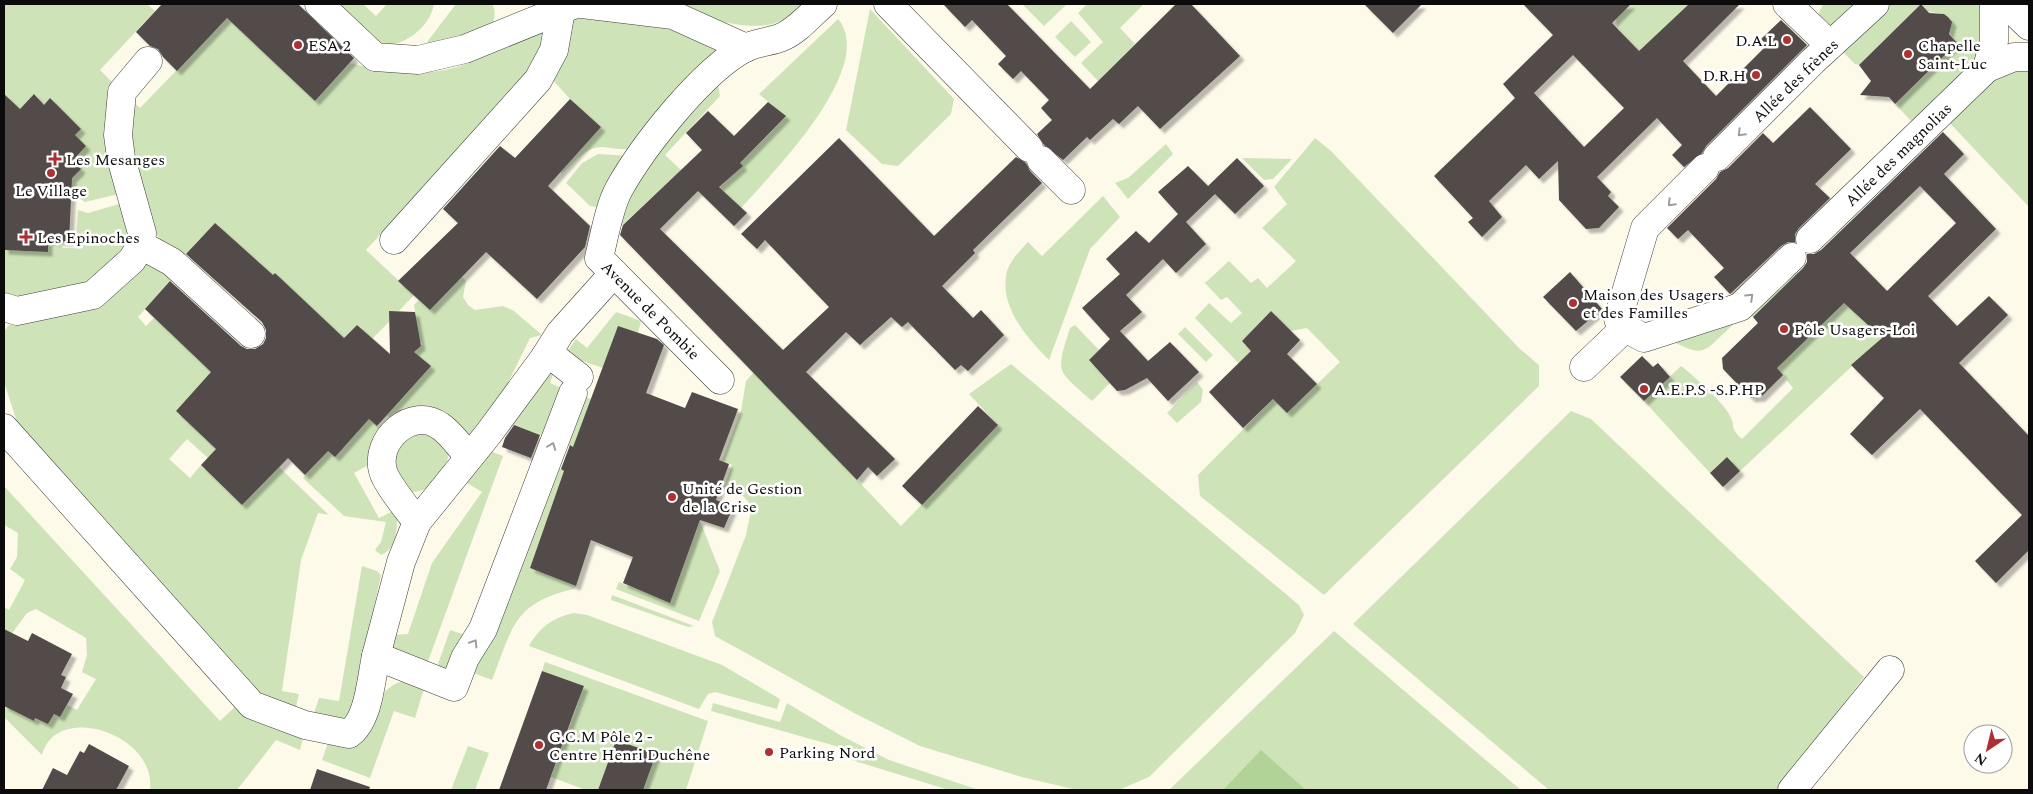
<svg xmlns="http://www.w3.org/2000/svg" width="2033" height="794" font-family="Spectral,serif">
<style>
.green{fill:#cee4b8}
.forest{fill:#b1d398}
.building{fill:#524c48;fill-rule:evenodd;filter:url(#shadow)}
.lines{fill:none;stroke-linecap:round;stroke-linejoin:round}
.minor-casing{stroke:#3e3e3e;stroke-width:29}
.minor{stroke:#fff;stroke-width:28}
.oneway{stroke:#9d9d9d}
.poi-dot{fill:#ae3033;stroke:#fff;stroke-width:2}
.labels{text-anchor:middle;stroke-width:5;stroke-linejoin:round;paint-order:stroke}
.poi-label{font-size:16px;fill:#0b0b0b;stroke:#fff;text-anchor:start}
.street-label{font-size:16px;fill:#0b0b0b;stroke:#fff}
</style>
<defs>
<filter id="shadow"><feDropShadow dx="4.5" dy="4.5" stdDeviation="1" flood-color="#0004"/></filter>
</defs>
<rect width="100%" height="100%" fill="#fdfaea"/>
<g class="green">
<path d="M 4,4 L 147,4 L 155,11 L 100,70 L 117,87 L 123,193 L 85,202 L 62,188 L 81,169 L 73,160 L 86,146 L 75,135 L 81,129 L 50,99 L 44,105 L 34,94 L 20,109 L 11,101 L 4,108 Z"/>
<path d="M 329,4 L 363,4 L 376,16 L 387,4 L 434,4 C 430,27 406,45 383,46 Z"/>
<path d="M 456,4 L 492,4 C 497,12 494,22 490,31 L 428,46 L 427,42 Z"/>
<path d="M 658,4 L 809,4 C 798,12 786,20 772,24 C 741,32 689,12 658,4 Z"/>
<path d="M 1022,4 L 1067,4 L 1044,26 Z"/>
<path d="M 1087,4 L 1144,4 L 1120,28 L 1135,44 L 1098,81 L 1081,63 L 1103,42 L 1078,13 Z"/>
<path d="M 1631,4 L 1689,4 L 1639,51 L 1617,27 L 1616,18 Z"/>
<path d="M 1823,4 L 1859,4 L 1833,28 L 1826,26 L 1817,17 Z"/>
<path d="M 1884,4 L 1921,4 L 1859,65 L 1855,64 L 1840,49 Z"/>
<path d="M 1921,4 L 1986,4 L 1978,61 L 1913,123 L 1895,104 L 1957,43 L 1949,32 L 1951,20 L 1944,14 C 1932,12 1930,14 1921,4 Z"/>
<path d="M 870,9 L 954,99 L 951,114 L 898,166 L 882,164 L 846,130 Z"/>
<path d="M 577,16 L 679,24 L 718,47 L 718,58 L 634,148 C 623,151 614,148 603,147 C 586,146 574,163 562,174 L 560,172 L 601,127 L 570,99 L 550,77 L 571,22 Z"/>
<path d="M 227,18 L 315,101 L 350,63 C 384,72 423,77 457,67 C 489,57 519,39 549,24 L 537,65 L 366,250 L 414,295 L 399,311 L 389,311 L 389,322 L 372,339 L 357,325 L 344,338 L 275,273 L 268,280 L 215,223 L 182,258 L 159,238 L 150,224 L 127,161 L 128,97 L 140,108 Z"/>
<path d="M 838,19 C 878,67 772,174 741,208 L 720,187 L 742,166 L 740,163 L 786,117 L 759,94 Z"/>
<path d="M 1071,21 L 1091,42 L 1075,57 L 1055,37 Z"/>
<path d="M 2029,63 L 2029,207 L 1945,118 L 1978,86 Z"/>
<path d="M 718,84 L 720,96 L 665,155 L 681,170 L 619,228 L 626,201 L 647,158 Z"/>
<path d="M 1315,138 L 1331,151 L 1520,349 L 1539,365 L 1539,386 L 1324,595 L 1200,496 L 1198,475 L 1273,399 L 1287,413 L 1340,362 L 1307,328 L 1290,331 L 1271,311 L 1242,341 L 1262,363 L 1250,375 L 1195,318 L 1209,303 L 1231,323 L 1242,313 L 1227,297 L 1221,300 L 1205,283 L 1229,261 L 1251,283 L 1258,278 L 1267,288 L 1296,261 L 1262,228 L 1287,204 L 1274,187 Z"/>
<path d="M 1166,144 L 1173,154 L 1128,199 L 1115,183 L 1128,178 Z"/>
<path d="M 598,154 L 632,156 L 603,203 L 597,207 L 590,206 L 566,183 L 582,163 Z"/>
<path d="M 1242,158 L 1292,159 L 1273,179 L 1264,180 Z"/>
<path d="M 1103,196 L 1120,217 L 1090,249 L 1049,360 C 1029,340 1001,309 1006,277 C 1007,263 1019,252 1028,242 L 1042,256 Z"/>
<path d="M 119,204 L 127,204 L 137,239 L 98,278 L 76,288 L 24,304 L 4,297 L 4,250 L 48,252 L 48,240 L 58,241 L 63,248 L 75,248 L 78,210 L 88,213 Z"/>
<path d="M 146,264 L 156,264 L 175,276 L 138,317 L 146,326 L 154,318 L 217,378 L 176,411 L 216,449 L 208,458 L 187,439 L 169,459 L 190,478 L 201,465 L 242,505 L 279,467 L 329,515 L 318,513 L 301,560 L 282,691 L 299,694 L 296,707 L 263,700 L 18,425 L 4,382 L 4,332 L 8,326 Z"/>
<path d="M 1795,269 L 1809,281 L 1816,276 L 1881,339 L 1740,471 L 1727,457 L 1710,473 L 1644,401 L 1681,366 C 1692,374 1725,404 1730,416 C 1736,427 1729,427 1742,439 L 1793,388 L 1777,368 L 1758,323 L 1746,309 Z"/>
<path d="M 462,277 L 466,281 L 463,297 L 468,305 L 475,310 L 503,306 L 514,311 L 542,335 L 530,338 L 501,397 L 470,435 L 393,421 L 352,382 L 430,366 L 414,352 L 423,344 L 400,323 L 406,316 L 416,316 L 414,305 L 419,300 L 430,310 Z"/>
<path d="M 616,312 L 641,321 L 638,333 L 603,368 L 565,355 L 576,339 L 587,348 Z"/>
<path d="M 1723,316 L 1733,325 C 1704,350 1707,360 1670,340 Z"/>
<path d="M 1075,325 L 1099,350 L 1089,360 L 1110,383 L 1092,401 C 1057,369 1055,375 1070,328 Z"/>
<path d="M 1185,327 L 1213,355 L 1206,362 L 1178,334 Z"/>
<path d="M 1011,364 L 1299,605 L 1304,615 L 1295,633 L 1149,777 L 1121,789 L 1073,789 L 1022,777 L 920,746 L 856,714 L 715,636 L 712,622 L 746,535 L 752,506 L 743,496 L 724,487 L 732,465 L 722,461 L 741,411 L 746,381 L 754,372 L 901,526 L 998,425 L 969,394 Z"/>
<path d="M 551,369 L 555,369 L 550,383 L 564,389 L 546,437 L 510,424 Z"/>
<path d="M 1197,382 L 1203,390 L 1201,402 L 1177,423 L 1167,413 Z"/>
<path d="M 341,393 L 383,431 L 372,463 L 354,473 L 379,518 L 397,509 C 397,525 399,548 381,555 L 375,550 L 381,542 L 386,522 L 344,516 L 303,478 L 321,458 L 325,448 L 335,457 Z"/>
<path d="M 579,395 L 591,399 L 573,447 L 561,442 Z"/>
<path d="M 1571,411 L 1591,419 L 1864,677 L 1777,790 L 1549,790 L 1353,624 Z"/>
<path d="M 429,431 L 449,453 C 446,472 432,493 411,492 L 392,474 L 392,447 L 404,433 Z"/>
<path d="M 490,451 L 503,456 L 427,664 L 393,649 L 392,635 L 408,634 L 432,563 L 482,492 L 467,483 Z"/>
<path d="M 553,467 L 565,470 L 530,568 L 576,586 L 574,589 C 513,603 513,627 492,680 L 468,671 Z"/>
<path d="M 4,486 L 220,721 L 235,707 L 244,717 L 303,738 L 300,750 L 276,740 L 237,790 L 150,790 C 157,734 56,701 42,755 L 4,717 L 4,706 L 33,721 L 35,718 L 48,724 L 54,714 L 60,717 L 67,705 L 77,710 L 96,679 L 82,672 L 87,655 L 86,638 L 36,609 L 27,613 L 10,636 L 4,632 L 4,607 L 9,610 L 25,580 L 10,569 L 17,557 L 18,533 L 4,525 Z"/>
<path d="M 700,521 L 720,571 L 699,621 L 616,589 L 619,582 L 670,602 Z"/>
<path d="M 362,566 L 377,571 L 381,575 L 351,716 L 344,723 L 314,713 L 319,698 L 339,701 Z"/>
<path d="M 612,595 L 694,626 L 688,627 L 611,600 Z"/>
<path d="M 574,613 L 587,615 L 722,665 L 780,699 L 777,709 L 715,692 L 708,694 L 699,709 L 529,646 C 540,627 552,618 574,613 Z"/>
<path d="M 450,630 L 469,636 L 450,673 L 437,667 Z"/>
<path d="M 1334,631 L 1521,790 L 1169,790 Z"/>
<path d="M 545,662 L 708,721 L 686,790 L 643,790 L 655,755 L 616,740 L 599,787 L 605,790 L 586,790 L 551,777 L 584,687 L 542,671 Z"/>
<path d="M 407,680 L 425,685 L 415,718 L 394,711 L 370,778 L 322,760 L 328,743 C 334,745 340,748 347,748 C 382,750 360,689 407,680 Z"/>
<path d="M 713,703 L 780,722 L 787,703 L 840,735 L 889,760 L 979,790 L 949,790 L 842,757 L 839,747 L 711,711 Z"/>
<path d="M 468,746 L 489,753 L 475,790 L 451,790 Z"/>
</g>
<path class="forest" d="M 1261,750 L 1306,790 L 1223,790 Z"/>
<g class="building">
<path d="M 162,4 L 298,4 L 354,58 L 315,101 L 227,18 L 177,71 L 163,57 L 158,49 L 150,46 L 136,32 Z"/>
<path d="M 943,4 L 1007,4 L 1090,89 L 1176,4 L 1191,4 L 1240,56 L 1160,129 L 1138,106 L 1119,124 L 1113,119 L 1090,140 L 1087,137 L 1063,160 L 1044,145 L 1037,134 L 1052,120 L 1041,108 L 1049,100 L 1021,71 L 1013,79 L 998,64 L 1006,56 L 972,20 L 965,27 Z"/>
<path d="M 1364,4 L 1422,4 L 1393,33 Z"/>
<path d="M 1523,4 L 1631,4 L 1612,23 L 1639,51 L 1689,4 L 1740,4 L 1683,61 L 1716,96 L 1767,45 L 1761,39 L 1781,20 L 1807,45 L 1706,146 L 1702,153 L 1684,167 L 1672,155 L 1682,145 L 1657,118 L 1597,177 L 1611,192 L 1608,196 L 1619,207 L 1599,228 L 1586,229 L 1559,200 L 1558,161 L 1539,179 L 1526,165 L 1489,201 L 1502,217 L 1482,237 L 1468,222 L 1473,218 L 1434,176 L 1515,98 L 1503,84 L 1553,35 ZM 1573,55 L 1624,108 L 1584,147 L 1534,93 Z"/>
<path d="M 1921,4 L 1929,13 L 1944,14 L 1948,17 L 1952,22 L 1949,34 L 1957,43 L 1895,104 L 1889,97 L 1860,95 L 1871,81 L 1859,65 Z"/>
<path d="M 4,94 L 20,109 L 34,94 L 44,105 L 50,98 L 81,129 L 75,135 L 86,146 L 73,160 L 81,169 L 72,178 L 69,242 L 48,240 L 48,252 L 4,250 Z"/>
<path d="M 570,99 L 601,127 L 548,186 L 590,226 L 585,247 L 537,299 L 486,252 L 430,310 L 398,281 L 458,223 L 443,209 L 500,146 L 515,158 Z"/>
<path d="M 768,102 L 786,116 L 740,163 L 743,166 L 719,187 L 747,213 L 734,226 L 698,191 L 660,229 L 783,350 L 829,307 L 765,240 L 757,249 L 741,234 L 839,138 L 934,236 L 1016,157 L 1026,163 L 1030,171 L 1042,183 L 973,250 L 975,253 L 942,286 L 973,318 L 981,310 L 1004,335 L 968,371 L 961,365 L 955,370 L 908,322 L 902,327 L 891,317 L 860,345 L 846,332 L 806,372 L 895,459 L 877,476 L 868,467 L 857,480 L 620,235 L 623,225 L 702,150 L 686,133 L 708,111 L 734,136 Z"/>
<path d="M 1810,107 L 1851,149 L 1815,184 L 1830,198 L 1799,228 L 1795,234 L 1795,242 L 1788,242 L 1781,246 L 1730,294 L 1714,277 L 1724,268 L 1688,230 L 1678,239 L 1667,228 L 1716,179 L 1720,172 L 1728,168 L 1763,133 L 1773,143 Z"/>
<path d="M 1943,132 L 1964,154 L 1944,174 L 1996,229 L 1928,296 L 1957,326 L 1989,296 L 2008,315 L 1959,363 L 2029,436 L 2029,550 L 1996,583 L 1975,561 L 2022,515 L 1920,409 L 1872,455 L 1850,434 L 1884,398 L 1851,365 L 1882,338 L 1844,303 L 1777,368 L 1783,375 L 1761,397 L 1751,398 L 1723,369 L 1722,358 L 1758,323 L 1753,317 L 1803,268 L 1807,262 L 1807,254 L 1814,254 L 1821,250 ZM 1920,186 L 1956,223 L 1887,291 L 1850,253 Z"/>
<path d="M 1237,158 L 1264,186 L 1235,214 L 1215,194 L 1186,222 L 1206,244 L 1176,273 L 1163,259 L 1126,295 L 1142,312 L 1120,331 L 1148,361 L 1170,342 L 1199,372 L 1168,401 L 1147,378 L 1125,390 L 1117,391 L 1089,360 L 1110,339 L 1082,308 L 1120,274 L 1106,259 L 1136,231 L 1149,243 L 1178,214 L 1158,192 L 1188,166 L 1208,186 Z"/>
<path d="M 215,223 L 273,275 L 275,273 L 344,338 L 357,325 L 390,354 L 389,311 L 415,312 L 421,346 L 414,352 L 431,366 L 377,426 L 369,419 L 335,457 L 328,451 L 305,475 L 288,458 L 242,505 L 201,465 L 216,449 L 176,411 L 211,372 L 145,309 L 170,281 L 241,346 L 247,349 L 255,349 L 263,344 L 266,338 L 266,330 L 262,322 L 186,254 Z"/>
<path d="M 1570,272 L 1602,309 L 1576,331 L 1543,297 Z"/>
<path d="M 1271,311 L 1300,340 L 1287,354 L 1317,384 L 1287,413 L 1273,399 L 1243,428 L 1209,392 L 1251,351 L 1242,341 Z"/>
<path d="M 618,326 L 657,339 L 664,345 L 646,393 L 685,408 L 692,392 L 738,409 L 719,460 L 729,464 L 716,500 L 733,507 L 724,528 L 700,520 L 670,603 L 623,583 L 633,557 L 591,540 L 576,586 L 530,568 L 564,471 L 561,469 L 570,445 L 573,447 Z"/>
<path d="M 1642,356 L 1653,367 L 1658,363 L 1670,377 L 1644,401 L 1620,377 Z"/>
<path d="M 978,406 L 998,425 L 922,505 L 902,486 Z"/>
<path d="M 514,425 L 540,435 L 531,458 L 502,447 L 505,438 Z"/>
<path d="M 1727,457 L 1740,471 L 1723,487 L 1710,473 Z"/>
<path d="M 4,629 L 28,641 L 32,633 L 72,654 L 61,675 L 66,677 L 61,688 L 73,694 L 60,717 L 54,714 L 48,724 L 35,718 L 34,721 L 4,706 Z"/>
<path d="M 542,671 L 584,686 L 574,712 L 546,790 L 499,790 Z"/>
<path d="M 616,740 L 656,754 L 643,790 L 598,790 Z"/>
<path d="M 89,744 L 129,766 L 116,790 L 42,790 L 53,768 L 67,775 L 80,751 L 84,753 Z"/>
<path d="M 317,769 L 370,787 L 369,790 L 310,790 Z"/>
</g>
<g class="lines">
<defs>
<g id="minor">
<path d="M 319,4 L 375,57 L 418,60 L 465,49 L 573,5"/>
<path d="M 582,4 L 673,15 L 746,48"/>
<path d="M 888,4 L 1029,148"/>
<path d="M 1787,4 L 1830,45"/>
<path d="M 1994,4 L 1994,41 L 1987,68 L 2014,57 L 2029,57"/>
<path d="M 2006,4 L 2029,26"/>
<path d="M 1717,157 L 1813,61 L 1875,4"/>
<path d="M 1041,160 L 1071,190"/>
<path d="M 1705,168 L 1645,228 L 1618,319 L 1625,328 L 1644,338 L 1740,307 L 1792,257"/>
<path d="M 1810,239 L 1987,68"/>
<path d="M 394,240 L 538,80 L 554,50 L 561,10"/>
<path d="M 141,245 L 172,262 L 251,334"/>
<path d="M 4,307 L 17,311 L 93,295 L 132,260 L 141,245 L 142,233 L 121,158 L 118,135 L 122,92 L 148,61"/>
<path d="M 545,357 L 556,359 L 579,377"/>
<path d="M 1584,367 L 1625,328"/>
<path d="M 720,380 L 599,258 C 604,238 609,207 619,189 C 643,146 702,71 745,48 C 757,42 771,42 782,37 C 797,31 811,14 823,4"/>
<path d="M 4,428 L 252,705 L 305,725 L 349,734 C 369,720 371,679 376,656 L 454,687 L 465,658 L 483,629 L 573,393"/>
<path d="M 417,522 C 408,510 386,483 383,471 C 374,440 412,406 440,426 C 451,433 460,447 469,457"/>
<path d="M 376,656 L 401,562 L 417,522 L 489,433 L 545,357 L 560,333 L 614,273"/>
<path d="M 1792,790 L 1890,670"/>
</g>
</defs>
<use href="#minor" class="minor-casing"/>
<use href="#minor" class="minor"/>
</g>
<defs><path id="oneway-chevron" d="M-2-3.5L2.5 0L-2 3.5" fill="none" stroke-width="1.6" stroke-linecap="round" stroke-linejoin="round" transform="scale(1.25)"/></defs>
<g class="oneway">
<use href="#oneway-chevron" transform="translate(1741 133) rotate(135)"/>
<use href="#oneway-chevron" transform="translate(1671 203) rotate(135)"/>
<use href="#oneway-chevron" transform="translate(1750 297) rotate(-44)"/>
<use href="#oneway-chevron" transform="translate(552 446) rotate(-69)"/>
<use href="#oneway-chevron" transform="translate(474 643) rotate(-58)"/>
</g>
<g class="poi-dot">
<circle cx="1787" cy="40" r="5"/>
<circle cx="298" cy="45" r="5"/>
<circle cx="1908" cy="54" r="5"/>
<circle cx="1756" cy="75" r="5"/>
<path d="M52.5 151.5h5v5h5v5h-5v5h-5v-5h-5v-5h5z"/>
<circle cx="51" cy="173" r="5"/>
<path d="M23.5 229.5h5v5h5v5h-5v5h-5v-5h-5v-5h5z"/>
<circle cx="1573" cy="303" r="5"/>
<circle cx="1784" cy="329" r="5"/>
<circle cx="1644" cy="389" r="5"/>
<circle cx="672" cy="497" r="5"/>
<circle cx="539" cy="745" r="5"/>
<circle cx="769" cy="752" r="5"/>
</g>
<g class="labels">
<g class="poi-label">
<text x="1777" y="46" text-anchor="end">D.A.L</text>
<text x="308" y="51">ESA 2</text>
<text x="1918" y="51">Chapelle<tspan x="1918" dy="18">Saint-Luc</tspan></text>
<text x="1746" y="81" text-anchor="end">D.R.H</text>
<text x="66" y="165">Les Mesanges</text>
<text x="51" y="196" text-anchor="middle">Le Village</text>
<text x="37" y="243">Les Epinoches</text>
<text x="1583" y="300">Maison des Usagers<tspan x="1583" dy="18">et des Familles</tspan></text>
<text x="1794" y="335">Pôle Usagers-Loi</text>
<text x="1654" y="395">A.E.P.S -S.P.HP</text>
<text x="682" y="494">Unité de Gestion<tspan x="682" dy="18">de la Crise</tspan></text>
<text x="549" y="742">G.C.M Pôle 2 -<tspan x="549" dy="18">Centre Henri Duchêne</tspan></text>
<text x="779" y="758">Parking Nord</text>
</g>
<g class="street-label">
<text transform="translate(1795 80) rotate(-44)" y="6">Allée des frènes</text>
<text transform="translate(1898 154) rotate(-44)" y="6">Allée des magnolias</text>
<text transform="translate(651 310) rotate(45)" y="6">Avenue de Pombie</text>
</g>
</g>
<rect width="2033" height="794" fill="none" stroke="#0b0b0b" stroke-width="10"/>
<g transform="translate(1988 749) rotate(215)"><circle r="24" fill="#ffffff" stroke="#9d9d9d"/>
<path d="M0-4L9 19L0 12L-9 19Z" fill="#ae3033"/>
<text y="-8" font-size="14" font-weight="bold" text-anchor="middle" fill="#0b0b0b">N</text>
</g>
</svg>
